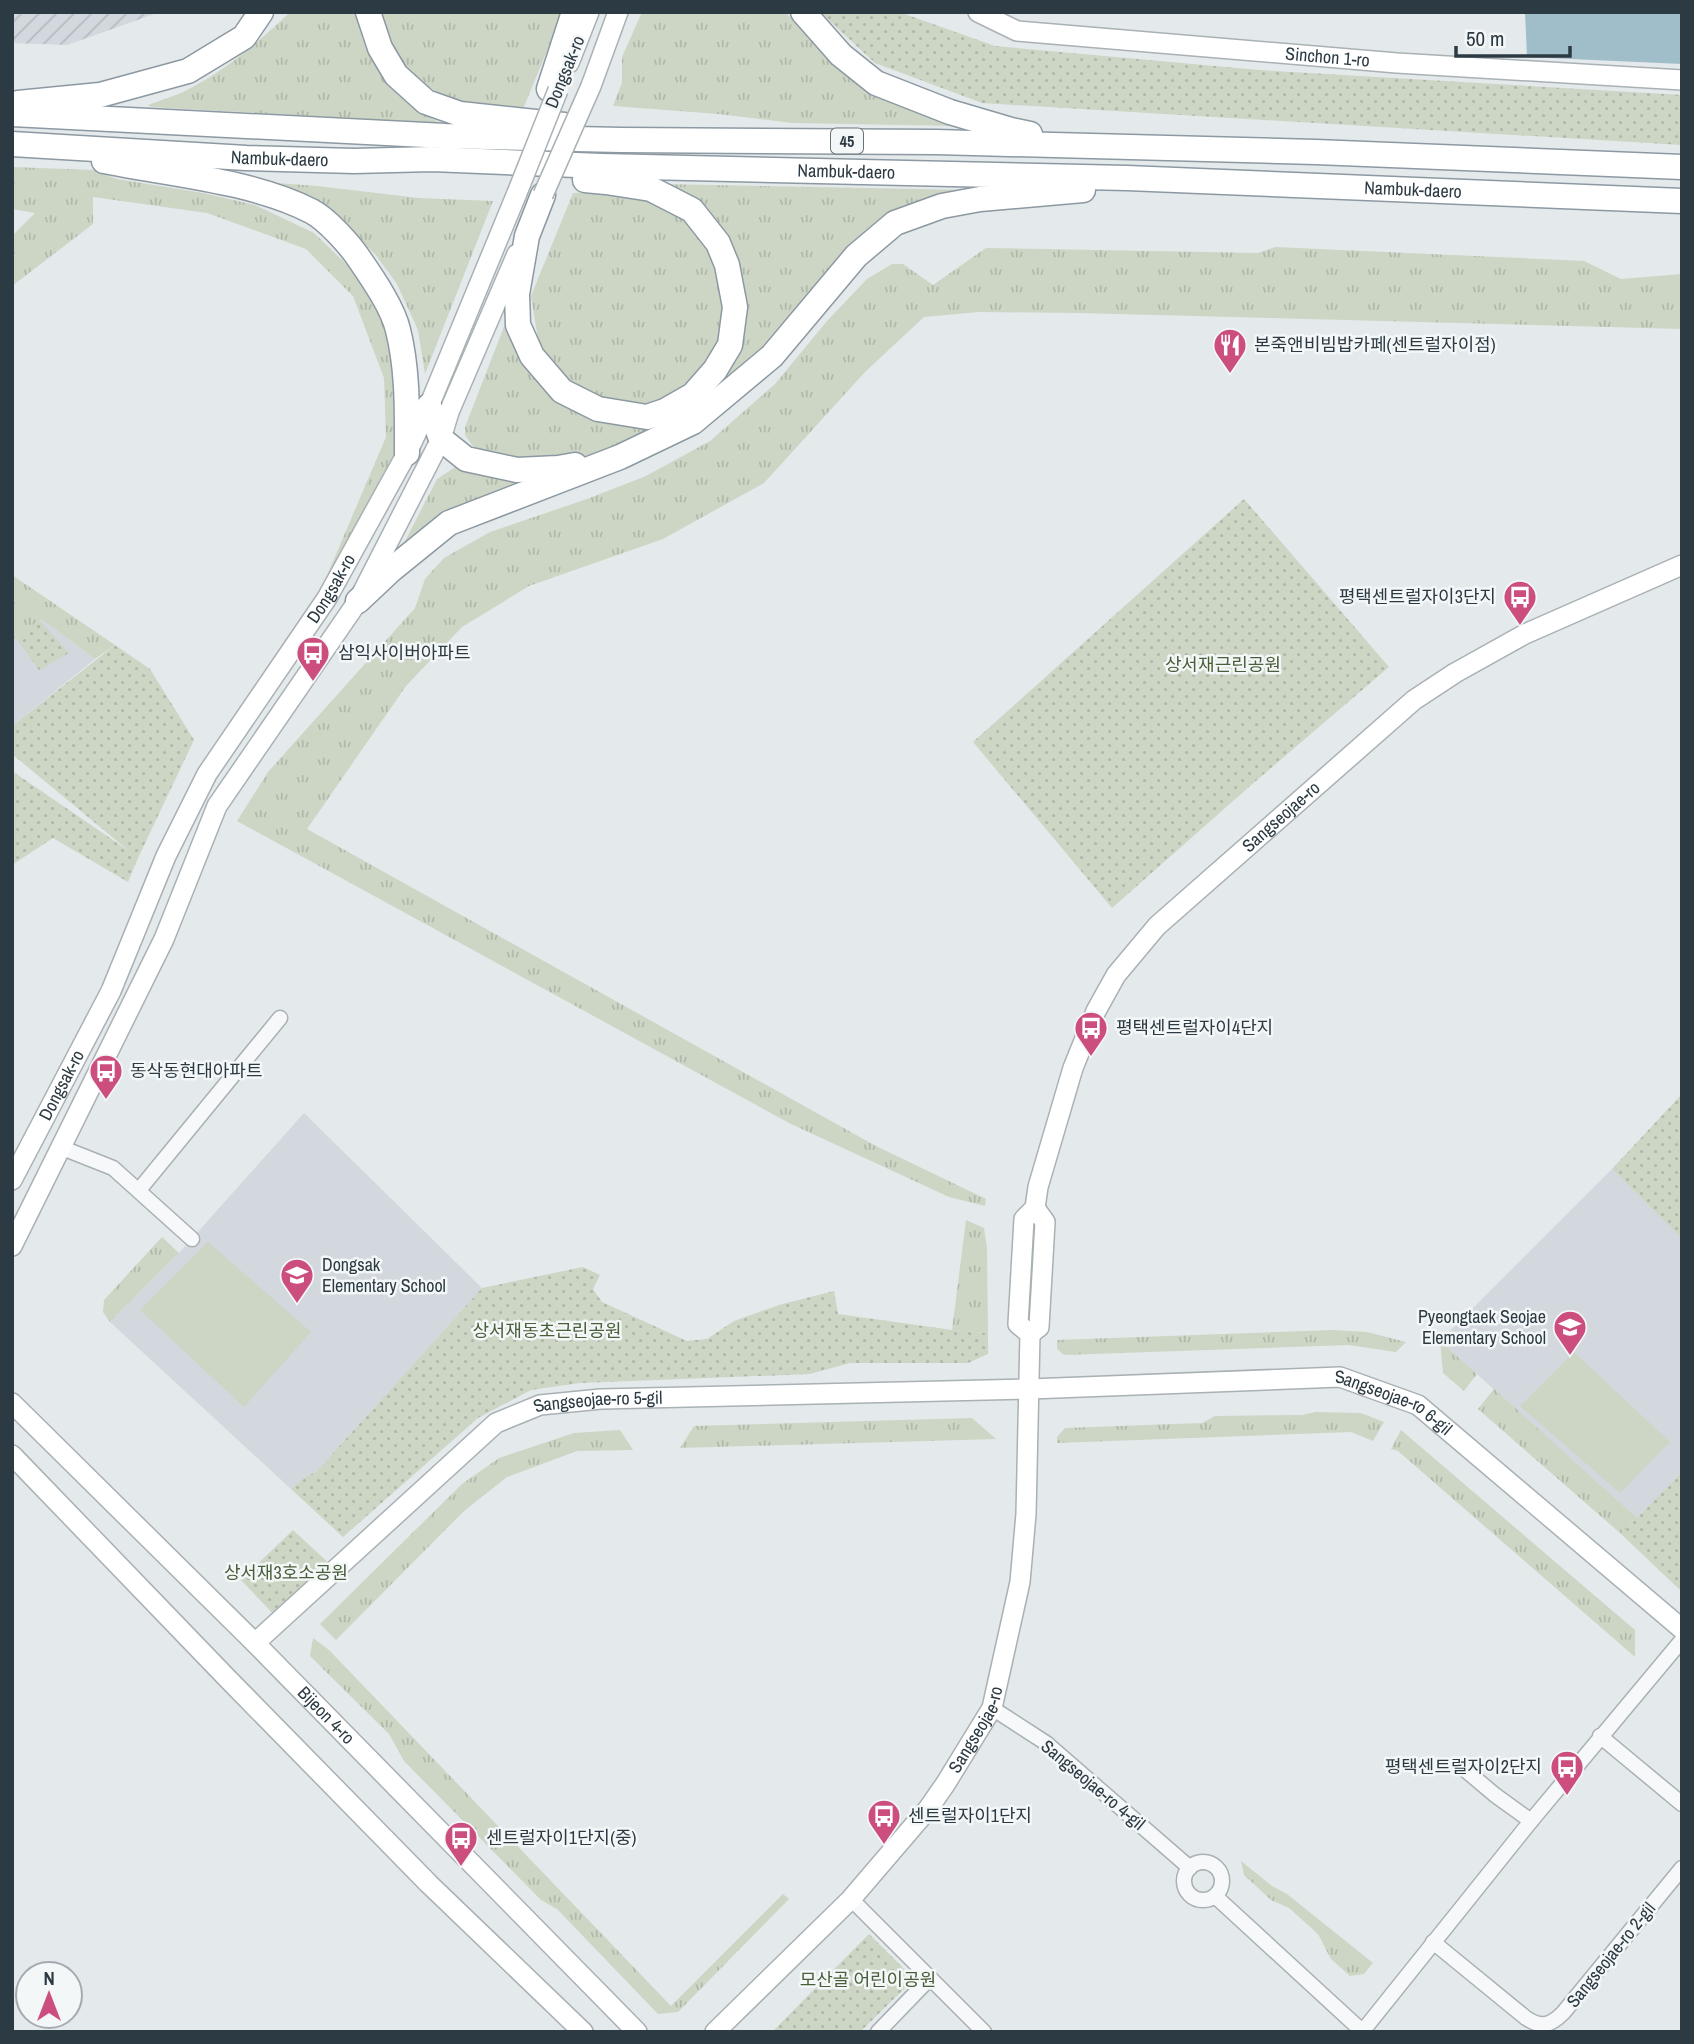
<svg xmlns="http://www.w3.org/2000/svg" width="1694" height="2044" font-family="'Archivo Narrow','Noto Sans KR',sans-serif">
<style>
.built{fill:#d2d8dd}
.industrial{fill:url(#industrial-furrows)}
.grass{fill:url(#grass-tufts)}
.park{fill:url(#park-dots)}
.pitch{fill:#cdd5c5}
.water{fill:#a0beca}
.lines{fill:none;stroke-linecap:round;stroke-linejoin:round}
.street-casing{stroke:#a9b1b5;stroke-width:17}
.secondary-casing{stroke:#a9b1b5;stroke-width:22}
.highway-casing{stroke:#8c99a2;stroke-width:27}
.street{stroke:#f7f8fa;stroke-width:14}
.secondary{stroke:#fff;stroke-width:19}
.highway{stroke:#fff;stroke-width:24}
.secondary-bridge-casing{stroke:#a9b1b5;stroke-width:22;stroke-linecap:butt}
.secondary-bridge{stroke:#fff;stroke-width:19}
.labels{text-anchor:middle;stroke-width:5;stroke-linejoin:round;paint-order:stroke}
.shield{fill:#f4f7f8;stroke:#687379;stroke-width:2}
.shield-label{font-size:16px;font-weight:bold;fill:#2c3a43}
.street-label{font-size:18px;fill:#2c3a43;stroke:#f4f7f8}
.poi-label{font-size:18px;fill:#2c3a43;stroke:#f4f7f8;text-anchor:start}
.park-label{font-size:18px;fill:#495f39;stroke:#f4f7f8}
</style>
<defs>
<pattern id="industrial-furrows" width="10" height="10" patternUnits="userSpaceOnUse" patternTransform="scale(1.75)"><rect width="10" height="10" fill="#d2d8dd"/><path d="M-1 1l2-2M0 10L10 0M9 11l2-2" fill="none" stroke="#b4babf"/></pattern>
<pattern id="grass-tufts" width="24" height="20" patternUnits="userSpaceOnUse" patternTransform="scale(1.75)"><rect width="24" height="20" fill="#cdd5c5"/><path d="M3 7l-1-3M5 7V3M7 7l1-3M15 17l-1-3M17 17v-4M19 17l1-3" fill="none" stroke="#b0b8aa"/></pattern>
<pattern id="park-dots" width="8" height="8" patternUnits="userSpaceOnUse" patternTransform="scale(1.75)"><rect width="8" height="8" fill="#cdd5c5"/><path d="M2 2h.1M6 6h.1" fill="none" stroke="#b0b8aa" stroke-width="1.8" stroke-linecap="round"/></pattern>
</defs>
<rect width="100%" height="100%" fill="#e4e9eb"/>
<g class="built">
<path d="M 41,619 L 95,659 L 12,726 L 12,641 Z"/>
<path d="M 304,1113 L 482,1288 L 316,1472 L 305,1477 L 291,1489 L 110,1322 L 179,1253 Z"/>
<path d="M 1612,1169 L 1682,1239 L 1682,1472 L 1637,1518 L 1440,1341 Z"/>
</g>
<path class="industrial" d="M 12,12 L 160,12 L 67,45 L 12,43 Z"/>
<g class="grass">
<path d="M 290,12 L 358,12 C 359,61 399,102 440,123 L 151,107 L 148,105 C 161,100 176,96 189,89 C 227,69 259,42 290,12 Z"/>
<path d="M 376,12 L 563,12 L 523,109 L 451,101 L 415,78 L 404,69 Z"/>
<path d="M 642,12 L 785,12 L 825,53 L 958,126 L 792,123 L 718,114 L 613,106 L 622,83 L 622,57 Z"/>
<path d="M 12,167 L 93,170 L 117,179 L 203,193 L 255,205 L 314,233 L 366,283 L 394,352 L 395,452 L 392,465 L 335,574 L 328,573 L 386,437 L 384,378 L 353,296 L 306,249 L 207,213 L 93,197 L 93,224 L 12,286 L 12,236 L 35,213 L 12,209 Z"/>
<path d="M 264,182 L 317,186 L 419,198 L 493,201 L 425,374 L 418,330 L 397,284 L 375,254 L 348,229 Z"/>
<path d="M 660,184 L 968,190 L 885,219 L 841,253 L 804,305 L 769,344 L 725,383 L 646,433 L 573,461 L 489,457 L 472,445 L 465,435 L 465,427 L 512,306 L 521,345 L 589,415 L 611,424 L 647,424 L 737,353 L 730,248 Z"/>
<path d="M 619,190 L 671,210 L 695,231 L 714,257 L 727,294 L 723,338 L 696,384 L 663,403 L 637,408 L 572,388 L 539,345 L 531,296 L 573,193 Z"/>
<path d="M 1275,247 L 1584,261 L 1621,279 L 1682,274 L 1682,329 L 1079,313 L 979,312 L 924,317 L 865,372 L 764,483 L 663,539 L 529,586 L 462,627 L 406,686 L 307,829 L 874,1145 L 986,1199 L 985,1206 L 949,1197 L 791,1124 L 237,821 L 268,772 L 415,608 L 425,579 L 444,558 L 490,532 L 587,499 L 646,476 L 710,441 L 775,384 L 827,321 L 867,279 L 892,264 L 903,264 L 933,285 L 986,248 L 1258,253 Z"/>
<path d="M 457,466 L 534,479 L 403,545 L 437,479 Z"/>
<path d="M 12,575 L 115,645 L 95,659 L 41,619 L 12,641 Z"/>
<path d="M 966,1220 L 984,1228 L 987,1248 L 988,1333 L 952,1330 Z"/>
<path d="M 162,1237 L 179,1253 L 110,1322 L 103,1312 L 104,1300 Z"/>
<path d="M 1333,1330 L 1367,1332 L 1406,1342 L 1396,1352 L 1348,1345 L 1064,1355 L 1057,1349 L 1057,1340 Z"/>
<path d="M 1440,1341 L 1477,1374 L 1464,1391 L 1443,1373 Z"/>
<path d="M 1494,1389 L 1637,1518 L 1621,1534 L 1478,1409 Z"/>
<path d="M 1316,1412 L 1361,1413 L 1384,1422 L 1373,1441 L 1351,1432 L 1057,1443 L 1057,1437 L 1065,1428 L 1202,1423 L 1215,1416 L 1302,1415 Z"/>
<path d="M 972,1418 L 996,1439 L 680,1448 L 694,1426 Z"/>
<path d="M 620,1430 L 633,1450 L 577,1451 L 507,1477 L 464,1511 L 336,1640 L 320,1624 L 462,1484 L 499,1458 L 574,1433 Z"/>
<path d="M 1401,1430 L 1635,1630 L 1635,1657 L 1398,1451 L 1391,1449 Z"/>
<path d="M 313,1638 L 329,1650 L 671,2006 L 783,1894 L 789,1899 L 678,2012 L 658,2014 L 557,1909 L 541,1900 L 404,1761 L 389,1734 L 310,1656 Z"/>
<path d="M 1241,1861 L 1272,1886 L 1287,1894 L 1373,1963 L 1364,1974 L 1350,1976 L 1331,1959 L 1318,1934 L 1289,1908 L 1271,1900 L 1244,1875 Z"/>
</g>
<g class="park">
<path d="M 820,12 L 899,12 L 995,46 L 1259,70 L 1682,95 L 1682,145 L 982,103 L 875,63 Z"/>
<path d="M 1244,499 L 1389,667 L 1250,786 L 1112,908 L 973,742 Z"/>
<path d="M 39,620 L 69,653 L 39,670 L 16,638 Z"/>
<path d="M 115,645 L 150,669 L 194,740 L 138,858 L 128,882 L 53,838 L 12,865 L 12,771 L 129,851 L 12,754 L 12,726 Z"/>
<path d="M 1682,1094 L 1682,1239 L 1612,1169 Z"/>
<path d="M 583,1267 L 600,1275 L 593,1289 L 602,1302 L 687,1341 L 707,1339 L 734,1321 L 779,1305 L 834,1291 L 838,1314 L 952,1330 L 988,1333 L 988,1354 L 968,1363 L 850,1363 L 810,1374 L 580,1383 L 531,1390 L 478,1418 L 343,1537 L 291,1489 L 305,1477 L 316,1472 L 482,1288 Z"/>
<path d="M 1682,1472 L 1682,1590 L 1679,1589 L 1621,1534 Z"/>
<path d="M 293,1530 L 332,1566 L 277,1618 L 241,1580 Z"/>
<path d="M 869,1934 L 910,1975 L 906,1987 L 860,2032 L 772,2032 Z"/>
</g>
<g class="pitch">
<path d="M 208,1242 L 311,1332 L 244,1407 L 140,1310 Z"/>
<path d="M 1574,1352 L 1670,1442 L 1620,1493 L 1520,1406 Z"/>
</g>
<path class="water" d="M 1525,12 L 1682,12 L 1682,64 L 1527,57 Z"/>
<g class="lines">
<defs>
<g id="street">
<path d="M 60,1147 L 113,1168 L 192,1239"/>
<path d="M 139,1190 L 280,1018"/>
<path d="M 992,1708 L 1046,1743 L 1190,1868"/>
<path d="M 1600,1736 L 1682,1804"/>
<path d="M 1463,1768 L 1495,1795 L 1531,1821"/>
<circle cx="1203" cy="1881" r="19"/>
<path d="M 1215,1896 L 1363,2032"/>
<path d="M 851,1899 L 984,2032"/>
<path d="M 1433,1942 L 1526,2018 C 1541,2028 1550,2026 1563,2013 L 1682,1868"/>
<path d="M 878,2032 L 930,1978"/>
<path d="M 1362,2032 L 1531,1821 L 1682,1640"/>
</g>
<g id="secondary">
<path id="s1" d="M 978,12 L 1017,31 L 1397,63 L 1682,80"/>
<path d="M 569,63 L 589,12"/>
<path d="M 591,86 L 618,12"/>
<path id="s2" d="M 12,1180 L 111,991 L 166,856 L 207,774 L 327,598 L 407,453 L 429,406 L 517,193"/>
<path d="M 12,1246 L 164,939 L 217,806 L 358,601 L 441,439 L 449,412 L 517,254"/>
<path d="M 1030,1334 L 1039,1327 L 1045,1222 L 1035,1208"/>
<path id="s3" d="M 12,1403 L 255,1643 L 637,2032"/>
<path d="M 12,1455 L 228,1679 L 429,1884 L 583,2032"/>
<path id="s4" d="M 255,1643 L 496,1423 L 540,1405 L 601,1399 L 1030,1389 L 1340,1377 L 1418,1405 L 1682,1629"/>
<path id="s5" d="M 715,2032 L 851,1899 L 928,1809 L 946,1783 L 992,1708 L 1020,1582 L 1026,1514 L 1030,1334 L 1018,1324 L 1024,1219 L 1035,1208 L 1038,1187 L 1073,1068 L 1096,1011 L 1116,975 L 1157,926 L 1414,700 L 1455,673 L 1525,634 L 1682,565"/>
</g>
<g id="highway">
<path d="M 368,12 L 380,48 L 396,75 L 426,102 L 460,114 L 564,125"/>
<path d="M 803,12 L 841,55 L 876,83 L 950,112 L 1011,130 L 1030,134"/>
<path d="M 549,89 L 574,12"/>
<path d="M 18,103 L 100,95 L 188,71 L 244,37 L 261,12"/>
<path d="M 12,114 L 445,136 L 621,140 L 936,142 L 1316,152 L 1682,167"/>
<path id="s6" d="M 12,144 L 246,158 L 354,161 L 432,159 L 601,166 L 1127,178 L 1682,201"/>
<path d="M 104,161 C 169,174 253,181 311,211 C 327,219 350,245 360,260 C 373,279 393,308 398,330 C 408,370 407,412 407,453"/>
<path d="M 543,195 L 527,236 L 517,294 L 518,325 L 532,356 L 562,391 L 598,409 L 647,417 L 665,411 L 693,395 L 715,370 L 730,345 L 735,307 L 727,265 L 718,243 L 692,210 L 651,189 L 606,182 L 585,180"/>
<path d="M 429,406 L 441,439 L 466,459 L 517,470 L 558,468 L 575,465"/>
<path d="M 358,601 L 391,570 L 449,523 L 620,457 L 693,422 L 772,356 L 856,256 L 895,223 L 942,206 L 980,199 L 1083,190"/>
</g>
</defs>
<use href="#street" class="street-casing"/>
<use href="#secondary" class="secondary-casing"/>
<use href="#highway" class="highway-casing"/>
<use href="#street" class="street"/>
<use href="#secondary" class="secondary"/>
<use href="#highway" class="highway"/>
<defs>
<g id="secondary-bridge">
<path d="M 517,193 L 558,90"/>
<path d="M 543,195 L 591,86"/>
</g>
</defs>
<use href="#secondary-bridge" class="secondary-bridge-casing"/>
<use href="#secondary-bridge" class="secondary-bridge"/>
</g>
<defs>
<symbol id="restaurant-pin" viewBox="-11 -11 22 30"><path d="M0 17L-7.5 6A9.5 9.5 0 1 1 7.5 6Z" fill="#cb4e7e" stroke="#f4f7f8"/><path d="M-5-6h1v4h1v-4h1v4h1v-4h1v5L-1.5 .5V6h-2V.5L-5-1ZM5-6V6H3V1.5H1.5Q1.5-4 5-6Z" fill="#fff"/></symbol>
<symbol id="bus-pin" viewBox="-11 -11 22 30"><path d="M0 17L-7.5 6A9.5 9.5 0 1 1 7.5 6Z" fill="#cb4e7e" stroke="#f4f7f8"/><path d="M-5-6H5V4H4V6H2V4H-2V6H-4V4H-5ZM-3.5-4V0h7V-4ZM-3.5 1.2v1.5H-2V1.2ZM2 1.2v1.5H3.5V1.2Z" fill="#fff"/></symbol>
<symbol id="school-pin" viewBox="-11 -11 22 30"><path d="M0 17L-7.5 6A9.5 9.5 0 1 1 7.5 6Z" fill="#cb4e7e" stroke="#f4f7f8"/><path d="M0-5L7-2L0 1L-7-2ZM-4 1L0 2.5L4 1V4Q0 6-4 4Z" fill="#fff"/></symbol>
</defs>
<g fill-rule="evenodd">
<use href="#restaurant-pin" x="1211" y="326" width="38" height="52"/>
<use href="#bus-pin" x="1501" y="578" width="38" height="52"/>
<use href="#bus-pin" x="294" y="634" width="38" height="52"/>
<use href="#bus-pin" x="1072" y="1009" width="38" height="52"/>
<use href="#bus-pin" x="87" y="1052" width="38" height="52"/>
<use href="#school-pin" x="278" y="1256" width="38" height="52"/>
<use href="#school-pin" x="1551" y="1308" width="38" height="52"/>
<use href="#bus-pin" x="1548" y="1748" width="38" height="52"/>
<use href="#bus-pin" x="865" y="1797" width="38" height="52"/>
<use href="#bus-pin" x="442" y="1819" width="38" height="52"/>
</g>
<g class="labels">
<rect class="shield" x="831" y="128.5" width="32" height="25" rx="5"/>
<g class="shield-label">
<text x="847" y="147">45</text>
</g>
<g class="street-label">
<text dy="6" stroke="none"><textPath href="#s1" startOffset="355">Sinchon 1-ro</textPath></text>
<text transform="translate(565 72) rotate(-68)" y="6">Dongsak-ro</text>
<text dy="6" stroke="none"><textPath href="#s6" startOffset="268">Nambuk-daero</textPath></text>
<text dy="6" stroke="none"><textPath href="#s6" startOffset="835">Nambuk-daero</textPath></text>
<text dy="6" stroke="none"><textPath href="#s6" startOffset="1402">Nambuk-daero</textPath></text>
<text dy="6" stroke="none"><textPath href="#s2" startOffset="674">Dongsak-ro</textPath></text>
<text dy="6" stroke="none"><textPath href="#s5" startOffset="1419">Sangseojae-ro</textPath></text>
<text dy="6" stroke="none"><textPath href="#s2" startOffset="107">Dongsak-ro</textPath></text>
<text dy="6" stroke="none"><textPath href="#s4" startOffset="432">Sangseojae-ro 5-gil</textPath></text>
<text dy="6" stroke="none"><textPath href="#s4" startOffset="1234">Sangseojae-ro 6-gil</textPath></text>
<text dy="6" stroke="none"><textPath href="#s3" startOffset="443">Bijeon 4-ro</textPath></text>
<text dy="6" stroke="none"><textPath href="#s5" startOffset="402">Sangseojae-ro</textPath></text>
<text transform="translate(1093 1785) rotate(40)" y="6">Sangseojae-ro 4-gil</text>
<text transform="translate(1611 1955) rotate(-51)" y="6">Sangseojae-ro 2-gil</text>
</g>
<g class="poi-label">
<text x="1254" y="351">본죽앤비빔밥카페(센트럴자이점)</text>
<text x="1496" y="603" text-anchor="end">평택센트럴자이3단지</text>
<text x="338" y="659">삼익사이버아파트</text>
<text x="1116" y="1034">평택센트럴자이4단지</text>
<text x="130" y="1077">동삭동현대아파트</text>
<text x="322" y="1271">Dongsak<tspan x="322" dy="21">Elementary School</tspan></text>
<text x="1546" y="1323" text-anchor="end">Pyeongtaek Seojae<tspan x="1546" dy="21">Elementary School</tspan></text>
<text x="1542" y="1773" text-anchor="end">평택센트럴자이2단지</text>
<text x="908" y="1822">센트럴자이1단지</text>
<text x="486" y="1844">센트럴자이1단지(중)</text>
</g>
<g class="park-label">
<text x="1223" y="671">상서재근린공원</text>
<text x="547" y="1337">상서재동초근린공원</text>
<text x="286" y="1579">상서재3호소공원</text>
<text x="868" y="1986">모산골 어린이공원</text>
</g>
</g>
<rect width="1694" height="2044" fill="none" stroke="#2c3a43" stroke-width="28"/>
<g transform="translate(49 1995)"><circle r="33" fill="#f4f7f8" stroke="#a4abb0" stroke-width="2"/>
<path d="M0-5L12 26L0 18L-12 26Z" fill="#cb4e7e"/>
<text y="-10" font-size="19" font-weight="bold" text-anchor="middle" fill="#2c3a43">N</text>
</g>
<path d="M1456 46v10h114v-10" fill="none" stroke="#2c3a43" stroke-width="3.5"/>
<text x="1466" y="46" font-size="21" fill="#2c3a43" stroke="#f4f7f8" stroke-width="5" paint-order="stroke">50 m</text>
</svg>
